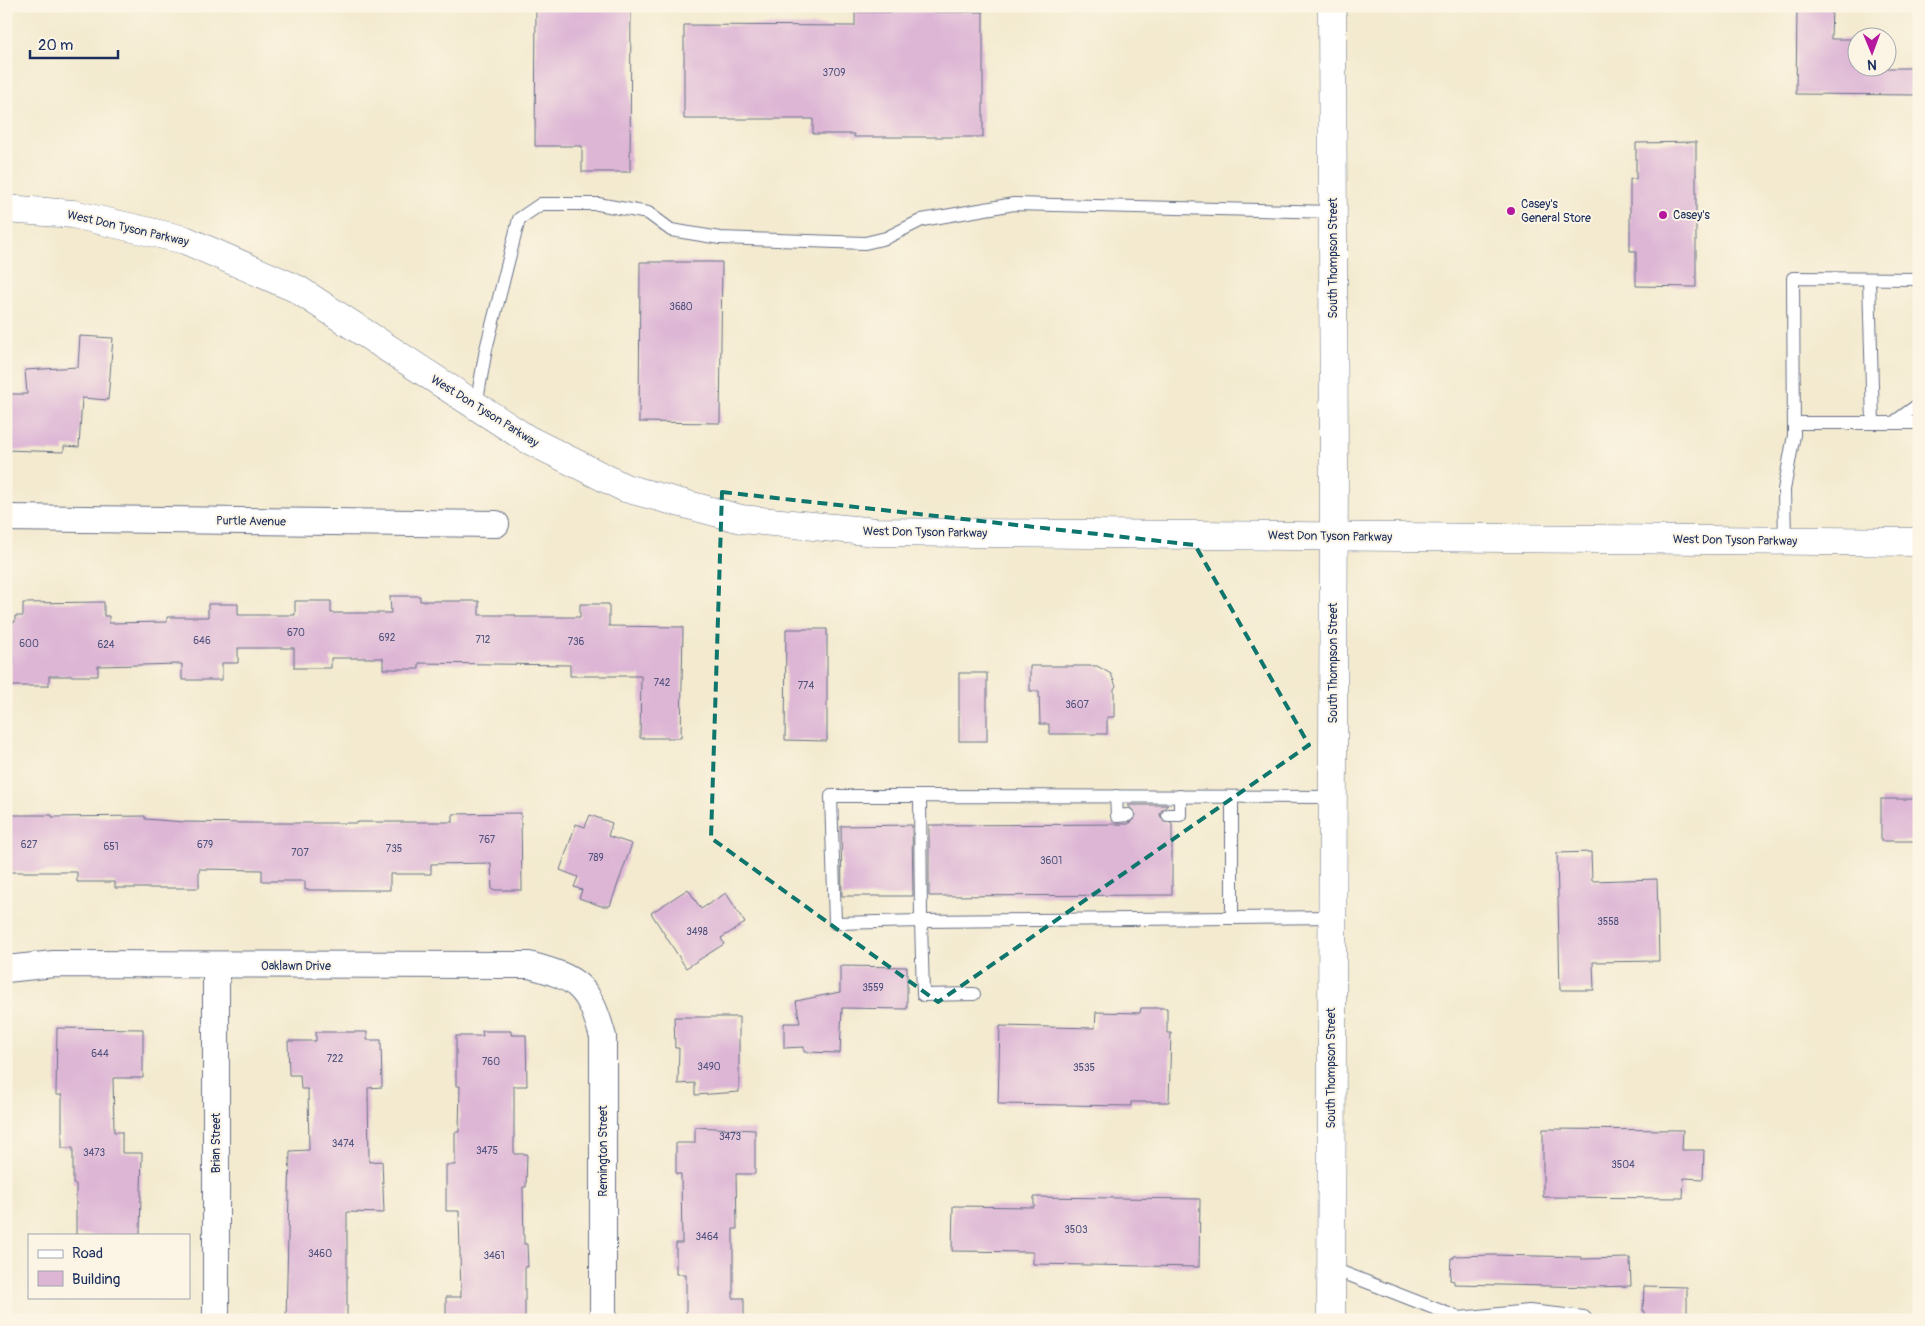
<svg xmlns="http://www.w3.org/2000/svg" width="1925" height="1326" font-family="Pangolin,sans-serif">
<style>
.building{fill:#ddb5d5}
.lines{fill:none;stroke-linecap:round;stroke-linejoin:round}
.lane-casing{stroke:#677086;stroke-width:14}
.street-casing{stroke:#677086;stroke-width:28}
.secondary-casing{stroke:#677086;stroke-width:29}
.highway-casing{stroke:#677086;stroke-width:29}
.lane{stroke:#fff;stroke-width:12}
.street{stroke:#fff;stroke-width:26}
.secondary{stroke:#fff;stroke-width:28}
.highway{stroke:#fff;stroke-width:28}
.marked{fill:none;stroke:#0f766e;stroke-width:4;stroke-dasharray:10 6;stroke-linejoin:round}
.poi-dot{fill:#b5179e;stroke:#fcf5e5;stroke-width:2}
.labels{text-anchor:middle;stroke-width:4;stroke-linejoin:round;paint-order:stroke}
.number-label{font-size:10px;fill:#4c507c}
.poi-label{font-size:12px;fill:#1b2f5e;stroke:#fcf5e5;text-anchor:start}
.street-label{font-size:12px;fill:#1b2f5e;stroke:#fcf5e5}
</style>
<rect width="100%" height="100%" fill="#fcf5e5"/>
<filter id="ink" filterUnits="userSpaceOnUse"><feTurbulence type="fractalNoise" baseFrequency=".02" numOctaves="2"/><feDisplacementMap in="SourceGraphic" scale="10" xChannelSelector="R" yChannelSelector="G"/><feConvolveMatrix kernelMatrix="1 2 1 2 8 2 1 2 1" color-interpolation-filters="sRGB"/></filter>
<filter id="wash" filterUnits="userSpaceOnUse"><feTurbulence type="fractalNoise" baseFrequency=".0096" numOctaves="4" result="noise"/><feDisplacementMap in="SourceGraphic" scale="20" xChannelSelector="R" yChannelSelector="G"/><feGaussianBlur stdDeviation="1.12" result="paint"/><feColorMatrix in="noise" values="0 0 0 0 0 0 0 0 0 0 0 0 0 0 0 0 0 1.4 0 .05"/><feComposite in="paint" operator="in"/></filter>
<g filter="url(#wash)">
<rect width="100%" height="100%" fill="#f3eacf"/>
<g id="blocks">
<g class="building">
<path d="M 536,6 L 631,6 L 630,172 L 582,172 L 582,146 L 535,146 Z"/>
<path d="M 1797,6 L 1832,6 L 1831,39 L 1858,39 L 1858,68 L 1919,68 L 1919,95 L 1796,94 Z"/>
<path d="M 855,12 L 983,12 L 983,137 L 854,137 L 854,134 L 813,134 L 813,119 L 684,119 L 684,25 L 855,26 Z"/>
<path d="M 1696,142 L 1696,287 L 1636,286 L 1636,251 L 1630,251 L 1630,179 L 1636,179 L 1636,143 Z"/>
<path d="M 640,262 L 722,262 L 720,423 L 639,422 Z"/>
<path d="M 80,336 L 113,338 L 108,400 L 82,398 L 79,447 L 64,446 L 64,452 L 6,450 L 6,394 L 27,394 L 25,370 L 78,367 Z"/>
<path d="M 390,596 L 420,596 L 420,601 L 479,601 L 479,615 L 516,615 L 516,617 L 580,617 L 580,604 L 609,604 L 609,626 L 683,627 L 681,738 L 640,738 L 641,676 L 570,676 L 570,665 L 419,663 L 419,669 L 383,669 L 383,658 L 331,658 L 331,668 L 294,668 L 294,648 L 238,648 L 238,663 L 222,663 L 222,680 L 182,680 L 182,664 L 98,666 L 98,676 L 49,676 L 49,686 L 11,686 L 11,664 L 6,664 L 6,622 L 15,622 L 15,616 L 23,616 L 23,603 L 104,602 L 104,616 L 109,616 L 109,623 L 167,622 L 167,617 L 208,617 L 208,604 L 238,604 L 238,615 L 295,615 L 295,601 L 331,601 L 331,613 L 391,613 Z"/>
<path d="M 786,629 L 827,629 L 827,741 L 785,740 Z"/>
<path d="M 1030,666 L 1097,666 L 1111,674 L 1116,686 L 1114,689 L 1114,717 L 1107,717 L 1107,734 L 1049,734 L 1049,724 L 1040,724 L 1039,691 L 1030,691 Z"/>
<rect x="959" y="673" width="28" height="68"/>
<rect x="1881" y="799" width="38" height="42"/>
<path d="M 1128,805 L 1168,805 L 1161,811 L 1160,815 L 1164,822 L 1172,823 L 1172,895 L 929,896 L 929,825 L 1128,824 L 1133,821 L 1136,815 Z"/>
<path d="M 521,813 L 522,890 L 492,890 L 491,863 L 431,864 L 431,874 L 390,874 L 390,890 L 305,890 L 305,881 L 262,881 L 262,870 L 199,869 L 199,888 L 115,888 L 115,882 L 77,882 L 77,872 L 6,872 L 6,815 L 52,815 L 52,817 L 145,816 L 145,819 L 185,822 L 252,823 L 358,823 L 358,822 L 453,822 L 453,814 Z"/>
<path d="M 590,815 L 612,823 L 608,836 L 632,844 L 610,906 L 601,906 L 579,898 L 582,890 L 574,887 L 578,877 L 560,870 L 576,824 L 585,827 Z"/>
<path d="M 912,825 L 913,896 L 842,896 L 841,826 Z"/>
<path d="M 1591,852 L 1592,881 L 1657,879 L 1659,961 L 1593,962 L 1594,990 L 1560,990 L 1557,853 Z"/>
<path d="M 688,889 L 701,909 L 726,893 L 745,923 L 721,938 L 724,944 L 686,968 L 651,913 Z"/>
<path d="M 840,966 L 907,967 L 907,1009 L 842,1008 L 840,1053 L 804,1052 L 804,1047 L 784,1048 L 784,1023 L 800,1023 L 796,1001 L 840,992 Z"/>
<path d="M 1141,1008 L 1167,1008 L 1167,1033 L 1171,1033 L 1169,1102 L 1131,1102 L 1131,1106 L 998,1104 L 1000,1026 L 1095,1028 L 1096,1012 L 1140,1013 Z"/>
<path d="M 674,1017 L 739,1017 L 739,1092 L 695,1095 L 695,1083 L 678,1084 L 679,1048 L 675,1048 Z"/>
<path d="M 57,1028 L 143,1029 L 143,1078 L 113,1078 L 114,1132 L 122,1132 L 122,1153 L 142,1153 L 140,1235 L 76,1235 L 76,1184 L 73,1184 L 73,1148 L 62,1148 L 62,1095 L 56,1095 Z"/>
<path d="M 482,1031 L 511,1031 L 511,1035 L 526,1035 L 527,1086 L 514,1086 L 514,1154 L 527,1154 L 526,1187 L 523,1187 L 524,1244 L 527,1244 L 528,1267 L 525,1267 L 525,1320 L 446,1320 L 446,1297 L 461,1297 L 459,1211 L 446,1211 L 446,1165 L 455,1165 L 455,1132 L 459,1132 L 460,1086 L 456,1086 L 456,1036 L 483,1036 Z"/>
<path d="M 316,1032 L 367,1032 L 367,1040 L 381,1040 L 382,1087 L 368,1088 L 369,1162 L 382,1161 L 384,1213 L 347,1212 L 347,1320 L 286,1320 L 290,1151 L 309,1150 L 308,1089 L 301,1089 L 300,1075 L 289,1075 L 288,1041 L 316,1041 Z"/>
<path d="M 695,1127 L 755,1130 L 755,1174 L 736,1174 L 737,1229 L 733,1229 L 733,1298 L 744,1298 L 744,1320 L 686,1320 L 686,1274 L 676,1274 L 676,1243 L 682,1243 L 681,1174 L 676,1174 L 676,1143 L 695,1143 Z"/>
<path d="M 1543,1129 L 1683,1130 L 1682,1150 L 1704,1150 L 1703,1179 L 1684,1178 L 1683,1198 L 1543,1197 Z"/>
<path d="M 1034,1197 L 1200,1199 L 1199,1267 L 1033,1264 L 1033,1252 L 952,1251 L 953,1206 L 1034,1207 Z"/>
<path d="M 1493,1255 L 1581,1257 L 1581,1259 L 1630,1258 L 1631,1286 L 1595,1287 L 1454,1284 L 1454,1281 L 1450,1280 L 1451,1258 L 1454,1258 L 1454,1256 Z"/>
<path d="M 1644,1286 L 1687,1287 L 1687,1320 L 1645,1320 L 1645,1311 L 1643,1311 Z"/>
</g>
</g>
</g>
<g filter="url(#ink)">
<use href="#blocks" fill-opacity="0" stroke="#677086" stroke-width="1"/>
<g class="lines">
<defs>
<g id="lane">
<path d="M 1869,279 L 1873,423"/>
<path d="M 476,406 L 486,349 L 519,219 L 541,204 L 598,204 L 648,213 L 671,230 L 720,238 L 865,243 L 886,238 L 922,220 L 1014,204 L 1333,212"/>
<path d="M 1794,423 L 1919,423"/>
<path d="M 1893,423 L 1919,404"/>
<path d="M 1785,541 L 1784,490 L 1794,435 L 1793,278 L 1919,279"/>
<path d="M 920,796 L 831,796 L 835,923 L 921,921 L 923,995 L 974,994"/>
<path d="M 1116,796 L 1117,816 L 1128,815"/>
<path d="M 1232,797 L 1232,918"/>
<path d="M 1168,815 L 1180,815 L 1180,796"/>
<path d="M 1332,917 L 921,921 L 920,796 L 1333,797"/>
<path d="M 1331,1268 L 1459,1318 L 1453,1320"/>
<path d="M 1459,1318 L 1529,1311 L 1584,1317 L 1587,1320"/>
</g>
<g id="street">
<path d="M 6,518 L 496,524"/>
<path d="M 216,966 L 216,1320"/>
<path d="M 6,969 L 54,964 L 529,965 C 579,978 589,987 603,1037 L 603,1320"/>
</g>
<path id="secondary" d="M 6,209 L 73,214 L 185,240 L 297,289 L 527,439 L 625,488 L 741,519 L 876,532 L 1919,542"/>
<path id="highway" d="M 1331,1320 L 1334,470 L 1332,6"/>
</defs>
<use href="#lane" class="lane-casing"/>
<use href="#street" class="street-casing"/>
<use href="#secondary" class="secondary-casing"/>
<use href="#highway" class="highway-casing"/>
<use href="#lane" class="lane"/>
<use href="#street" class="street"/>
<use href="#secondary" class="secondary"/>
<use href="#highway" class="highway"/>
</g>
</g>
<path class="marked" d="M 722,492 L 1195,545 L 1309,745 L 938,1002 L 711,838 Z"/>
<g class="poi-dot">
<circle cx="1511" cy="211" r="5"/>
<circle cx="1663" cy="215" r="5"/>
</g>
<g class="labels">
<g class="number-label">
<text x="834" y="76">3709</text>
<text x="681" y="310">3680</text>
<text x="296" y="636">670</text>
<text x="387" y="641">692</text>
<text x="483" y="643">712</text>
<text x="202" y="644">646</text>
<text x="576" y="645">736</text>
<text x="29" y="647">600</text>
<text x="106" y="648">624</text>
<text x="662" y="686">742</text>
<text x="806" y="689">774</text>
<text x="1077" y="708">3607</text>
<text x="487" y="843">767</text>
<text x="29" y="848">627</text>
<text x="205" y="848">679</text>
<text x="111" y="850">651</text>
<text x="394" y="852">735</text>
<text x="300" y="856">707</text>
<text x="596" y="861">789</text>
<text x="1051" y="864">3601</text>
<text x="1608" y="925">3558</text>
<text x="697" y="935">3498</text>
<text x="873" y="991">3559</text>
<text x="100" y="1057">644</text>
<text x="335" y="1062">722</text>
<text x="491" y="1065">760</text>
<text x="709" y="1070">3490</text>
<text x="1084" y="1071">3535</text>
<text x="730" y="1140">3473</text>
<text x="343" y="1147">3474</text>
<text x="487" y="1154">3475</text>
<text x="94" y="1156">3473</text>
<text x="1623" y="1168">3504</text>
<text x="1076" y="1233">3503</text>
<text x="707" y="1240">3464</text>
<text x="320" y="1257">3460</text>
<text x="494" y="1259">3461</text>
</g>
<g class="poi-label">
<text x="1521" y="208">Casey's<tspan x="1521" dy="14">General Store</tspan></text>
<text x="1673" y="219">Casey's</text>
</g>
<g class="street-label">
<text transform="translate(128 228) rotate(13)" y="4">West Don Tyson Parkway</text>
<text transform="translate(1333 258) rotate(-90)" y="4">South Thompson Street</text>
<text transform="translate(485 411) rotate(32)" y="4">West Don Tyson Parkway</text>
<text transform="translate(251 521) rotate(1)" y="4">Purtle Avenue</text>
<text transform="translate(925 532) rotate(1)" y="4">West Don Tyson Parkway</text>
<text transform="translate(1330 536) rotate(1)" y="4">West Don Tyson Parkway</text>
<text transform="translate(1735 540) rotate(1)" y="4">West Don Tyson Parkway</text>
<text transform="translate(1333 663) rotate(-90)" y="4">South Thompson Street</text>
<text x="296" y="970">Oaklawn Drive</text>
<text transform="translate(1331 1068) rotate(-90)" y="4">South Thompson Street</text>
<text transform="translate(216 1143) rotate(-90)" y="4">Brian Street</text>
<text transform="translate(603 1151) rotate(-90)" y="4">Remington Street</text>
</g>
</g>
<rect width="1925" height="1326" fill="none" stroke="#fcf5e5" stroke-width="25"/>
<rect x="28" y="1234" width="162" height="65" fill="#fcf5e5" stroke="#a2a6af"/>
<rect x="38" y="1250" width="25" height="8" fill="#ffffff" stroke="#a2a6af"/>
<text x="72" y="1258" font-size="15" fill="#1b2f5e">Road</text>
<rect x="38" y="1271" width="25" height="15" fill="#ddb5d5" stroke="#a2a6af"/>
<text x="72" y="1284" font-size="15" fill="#1b2f5e">Building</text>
<g transform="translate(1872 52) rotate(179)"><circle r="24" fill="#fcf5e5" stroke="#a2a6af"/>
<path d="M0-4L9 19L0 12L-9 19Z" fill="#b5179e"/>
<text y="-8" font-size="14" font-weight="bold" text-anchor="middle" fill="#1b2f5e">N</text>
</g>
<path d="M30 50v8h88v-8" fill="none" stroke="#1b2f5e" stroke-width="2.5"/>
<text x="38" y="50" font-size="15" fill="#1b2f5e" stroke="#fcf5e5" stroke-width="4" paint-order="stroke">20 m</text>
</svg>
